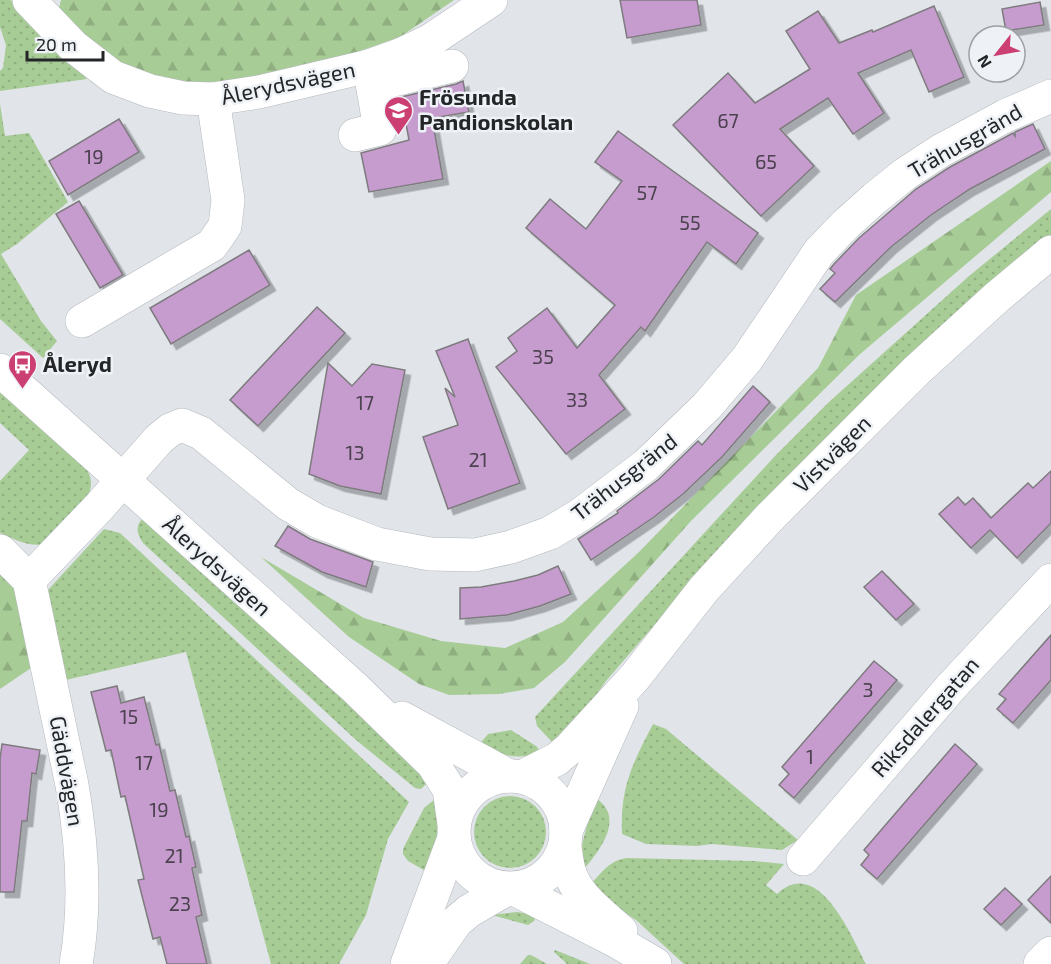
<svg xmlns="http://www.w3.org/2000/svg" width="1051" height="964" font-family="'Exo 2',sans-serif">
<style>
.grass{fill:url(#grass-dots)}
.forest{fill:url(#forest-firs)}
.building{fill:#c69bcd;stroke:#7e7b7f;stroke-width:1.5;filter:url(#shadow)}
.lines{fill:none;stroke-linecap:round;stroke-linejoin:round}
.minor-casing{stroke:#b4b8bd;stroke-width:34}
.major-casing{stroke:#b4b8bd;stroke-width:34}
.minor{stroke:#fff;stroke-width:33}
.major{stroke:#fff;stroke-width:33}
.labels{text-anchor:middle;stroke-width:5;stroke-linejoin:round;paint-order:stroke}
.number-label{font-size:20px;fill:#4c4250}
.street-label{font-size:22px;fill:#232527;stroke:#eef2f7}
.poi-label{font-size:22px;font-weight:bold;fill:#232527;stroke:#eef2f7;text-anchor:start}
</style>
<defs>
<pattern id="grass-dots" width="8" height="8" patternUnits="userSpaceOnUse" patternTransform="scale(1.5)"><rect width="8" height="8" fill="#a8cc96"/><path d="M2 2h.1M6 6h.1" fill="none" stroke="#90af81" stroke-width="1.8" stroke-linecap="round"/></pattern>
<pattern id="forest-firs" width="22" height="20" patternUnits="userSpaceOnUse" patternTransform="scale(1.5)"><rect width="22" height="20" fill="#a8cc96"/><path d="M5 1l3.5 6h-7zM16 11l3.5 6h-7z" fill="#90af81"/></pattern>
<filter id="shadow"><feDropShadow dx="5.5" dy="5.5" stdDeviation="0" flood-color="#0004"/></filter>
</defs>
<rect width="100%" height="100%" fill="#e1e5ea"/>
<g class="grass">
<path d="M 0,0 C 3,0 7,0 10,0 C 30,6 73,62 87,79 L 0,91 L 0,71 L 3,68 L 6,45 L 0,27 Z"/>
<path d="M 0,104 L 5,136 L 29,133 L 68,202 L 17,244 L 1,254 L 41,321 L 57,341 L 43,358 L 0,319 Z"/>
<path d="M 1051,209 L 1051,235 L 995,281 L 707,564 L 606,681 L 565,739 L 555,745 L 537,726 L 535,717 L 775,456 L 829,402 L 969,276 Z"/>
<path d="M 0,392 L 87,470 C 104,496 63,527 46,544 C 28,547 16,540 0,533 L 0,481 L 29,450 L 0,423 Z"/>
<path d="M 142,519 L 424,769 L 431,779 L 421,789 L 415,788 L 356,740 L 143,543 C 137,534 135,527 142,519 Z"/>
<path d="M 104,529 L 120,533 L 409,802 L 388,839 L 366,915 L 339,964 L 271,964 L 186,652 L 66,680 L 47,591 Z"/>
<path d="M 653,724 L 666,729 L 798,840 L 782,850 L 712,844 L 697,846 L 646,844 L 622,834 C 620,787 632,765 653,724 Z"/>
<path d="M 511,730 L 536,746 L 542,753 C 516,760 503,756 479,745 L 488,734 Z"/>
<path d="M 440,795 L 438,843 L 429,873 L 408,861 L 403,854 L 403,849 L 424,808 Z"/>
<circle cx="510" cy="832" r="36"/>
<path d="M 594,797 C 626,816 601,849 584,869 L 582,845 Z"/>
<path d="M 627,858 L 754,861 L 784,864 L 766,885 L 777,894 C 818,855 851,935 866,964 L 684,964 L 636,920 L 614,905 L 591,884 C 602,872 610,860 627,858 Z"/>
<path d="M 517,912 L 537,915 L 534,921 L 528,925 L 492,915 Z"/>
<path d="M 555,950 L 590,964 L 567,964 L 554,952 Z"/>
<path d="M 528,955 L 531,955 L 547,964 L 520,964 Z"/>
</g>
<g class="forest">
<path d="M 61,0 L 454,0 L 400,37 L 325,63 L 214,85 L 139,76 L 99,56 L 58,12 Z"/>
<path d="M 1051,161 L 1051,192 L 859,355 L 691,521 L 565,662 L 534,688 L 499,694 L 449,695 L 419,684 L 349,637 L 261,557 L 364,618 L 441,641 L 505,648 L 563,622 L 639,552 L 818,368 L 856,295 Z"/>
<path d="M 0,565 L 14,582 L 34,666 L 0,689 Z"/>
</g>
<g class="building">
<path d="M 620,0 L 697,0 L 701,25 L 627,38 Z"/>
<path d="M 1040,2 L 1044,25 L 1006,31 L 1002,9 Z"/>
<path d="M 934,6 L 964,77 L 929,92 L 911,50 L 858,73 L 884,113 L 853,134 L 828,98 L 780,129 L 814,166 L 761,216 L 673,125 L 728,73 L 755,103 L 810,69 L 786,31 L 818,11 L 839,43 L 872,30 L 873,32 Z"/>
<path d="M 463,81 L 469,112 L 432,118 L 443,179 L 369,192 L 361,153 L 409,140 L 401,97 L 456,84 Z"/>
<path d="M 119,119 L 139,152 L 68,195 L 49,161 Z"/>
<path d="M 1033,124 L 1045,149 L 970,189 L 931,215 L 891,247 L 835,302 L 820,289 L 835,273 L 830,269 L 834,264 L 859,238 L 916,189 L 950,167 L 1013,133 L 1015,136 L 1015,132 Z"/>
<path d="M 618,131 L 758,233 L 736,264 L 707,242 L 645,331 L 641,327 L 599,375 L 625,409 L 566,454 L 496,367 L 517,351 L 508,338 L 547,308 L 577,348 L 615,305 L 526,228 L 550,199 L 586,229 L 622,181 L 595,162 Z"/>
<path d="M 79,201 L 123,275 L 100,288 L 56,214 Z"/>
<path d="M 249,250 L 270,285 L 171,344 L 150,308 Z"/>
<path d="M 317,307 L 345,333 L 258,426 L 230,400 Z"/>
<path d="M 468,339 L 520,483 L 448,509 L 423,437 L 458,425 L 445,388 L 455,397 L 436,351 Z"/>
<path d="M 328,363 L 352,386 L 372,364 L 405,370 L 381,494 L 340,486 L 309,474 Z"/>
<path d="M 753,386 L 770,402 L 722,457 L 683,494 L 654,517 L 591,560 L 578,539 L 618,513 L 617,511 L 659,479 L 698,441 L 702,445 Z"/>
<path d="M 1051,471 L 1051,523 L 1017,558 L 990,530 L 971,548 L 939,514 L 958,497 L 965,505 L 973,498 L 991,518 L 1028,483 L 1033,488 Z"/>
<path d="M 288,526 L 310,539 L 373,562 L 366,587 L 322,572 L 275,546 Z"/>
<path d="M 558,566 L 571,594 L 540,606 L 507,615 L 460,619 L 460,588 L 481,587 L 514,581 L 538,575 Z"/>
<path d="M 882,571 L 914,604 L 896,620 L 864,587 Z"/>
<path d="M 1051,635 L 1051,680 L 1013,723 L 997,709 L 1006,699 L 999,694 Z"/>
<path d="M 874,661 L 897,680 L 794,798 L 779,785 L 789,774 L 782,767 Z"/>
<path d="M 117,686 L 121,703 L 144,697 L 156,745 L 159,744 L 170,791 L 175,790 L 186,837 L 189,836 L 196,867 L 192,868 L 202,915 L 196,917 L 207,964 L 167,964 L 160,937 L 153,939 L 138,880 L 144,879 L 125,796 L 121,797 L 111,750 L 106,751 L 91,692 Z"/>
<path d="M 2,744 L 40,750 L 36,774 L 32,773 L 27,821 L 22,821 L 14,892 L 0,892 L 0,759 Z"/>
<path d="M 955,744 L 977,764 L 877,879 L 861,865 L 869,855 L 864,850 Z"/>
<path d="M 1051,876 L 1051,923 L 1028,900 Z"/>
<path d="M 1005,888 L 1022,904 L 1001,925 L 984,909 Z"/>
</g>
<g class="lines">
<defs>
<g id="minor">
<path d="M 29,0 L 73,46 L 113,77 L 150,91 L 183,98 L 213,99 L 259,92 L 369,66 L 402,54 L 431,40 L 491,0"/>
<path d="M 373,85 L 452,66"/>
<path d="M 355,135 L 380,129 L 369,66"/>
<path d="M 82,321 L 212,245 L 225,226 L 228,200 L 213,99"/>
<path d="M 0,551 L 29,580 L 72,785 C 82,842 86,907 76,964"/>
<path d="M 29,580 L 99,507 L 159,439 L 170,430 L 182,425 L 201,433 L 288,504 L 317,521 L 377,544 L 430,554 L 475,555 L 511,547 L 550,533 L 580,515 L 646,465 L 707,406 L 747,359 L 819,252 L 846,224 L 875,198 L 905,174 L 940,151 L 1005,116 L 1051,96"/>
<path d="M 803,859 L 951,687 L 1051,580"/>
<path d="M 1040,964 L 1051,953"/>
</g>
<g id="major">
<path d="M 0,370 L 355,688 L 433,764 L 449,789 L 454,824"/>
<path d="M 402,718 L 509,776"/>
<circle cx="510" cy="832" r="56"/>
<path d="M 522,777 L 557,759 L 570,748 L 635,677 L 704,589 L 769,518 L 916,371 L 996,298 L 1051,252"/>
<path d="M 566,831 L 622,706"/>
<path d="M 565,847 C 566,855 567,863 569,870 C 576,896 602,914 621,931"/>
<path d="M 514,889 L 616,941 L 655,964"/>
<path d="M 407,964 L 454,838"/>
<path d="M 427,964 L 456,922 L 469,911 L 507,889"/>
</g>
</defs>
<use href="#minor" class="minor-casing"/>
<use href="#major" class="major-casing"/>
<use href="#minor" class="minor"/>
<use href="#major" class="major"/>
</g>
<defs>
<symbol id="school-pin" viewBox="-11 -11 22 30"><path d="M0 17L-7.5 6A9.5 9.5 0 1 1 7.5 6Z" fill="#cb3f73" stroke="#eef2f7"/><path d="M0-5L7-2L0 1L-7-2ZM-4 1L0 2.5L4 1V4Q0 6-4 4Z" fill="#fff"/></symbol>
<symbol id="bus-pin" viewBox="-11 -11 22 30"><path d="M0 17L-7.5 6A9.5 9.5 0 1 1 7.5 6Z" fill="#cb3f73" stroke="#eef2f7"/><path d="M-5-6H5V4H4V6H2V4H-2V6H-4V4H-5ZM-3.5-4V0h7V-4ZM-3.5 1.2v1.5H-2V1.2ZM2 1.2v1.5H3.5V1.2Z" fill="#fff"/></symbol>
</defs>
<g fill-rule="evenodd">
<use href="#school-pin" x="382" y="94" width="33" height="45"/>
<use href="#bus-pin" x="6" y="348" width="33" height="45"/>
</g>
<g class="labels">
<g class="number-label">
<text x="728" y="128">67</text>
<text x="94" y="164">19</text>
<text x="766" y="169">65</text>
<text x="647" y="200">57</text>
<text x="690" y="230">55</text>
<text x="543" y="364">35</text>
<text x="577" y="407">33</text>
<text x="365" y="410">17</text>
<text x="355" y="460">13</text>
<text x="478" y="467">21</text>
<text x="868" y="697">3</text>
<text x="129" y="724">15</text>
<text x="810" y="764">1</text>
<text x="144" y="770">17</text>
<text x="159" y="817">19</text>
<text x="174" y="863">21</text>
<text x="180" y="911">23</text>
</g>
<g class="street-label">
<text transform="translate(288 83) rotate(-12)" y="8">Ålerydsvägen</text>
<text transform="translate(965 141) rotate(-30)" y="8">Trähusgränd</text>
<text transform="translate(832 454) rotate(-45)" y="8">Vistvägen</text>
<text transform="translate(624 477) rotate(-38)" y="8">Trähusgränd</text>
<text transform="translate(217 566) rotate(42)" y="8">Ålerydsvägen</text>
<text transform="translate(925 717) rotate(-49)" y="8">Riksdalergatan</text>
<text transform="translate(67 771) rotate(80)" y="8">Gäddvägen</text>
</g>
<g class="poi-label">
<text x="419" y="105">Frösunda<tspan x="419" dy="25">Pandionskolan</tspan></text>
<text x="43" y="372">Åleryd</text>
</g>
</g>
<g transform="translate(997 54) rotate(239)"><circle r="28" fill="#eef2f7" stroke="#9da0a4" stroke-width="1.5"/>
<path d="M0-4.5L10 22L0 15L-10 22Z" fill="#cb3f73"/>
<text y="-9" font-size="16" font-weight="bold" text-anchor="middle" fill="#232527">N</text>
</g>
<path d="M27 51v9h76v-9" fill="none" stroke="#232527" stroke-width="3"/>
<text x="36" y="51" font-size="18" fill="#232527" stroke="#eef2f7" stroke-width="4.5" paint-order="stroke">20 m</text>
</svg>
